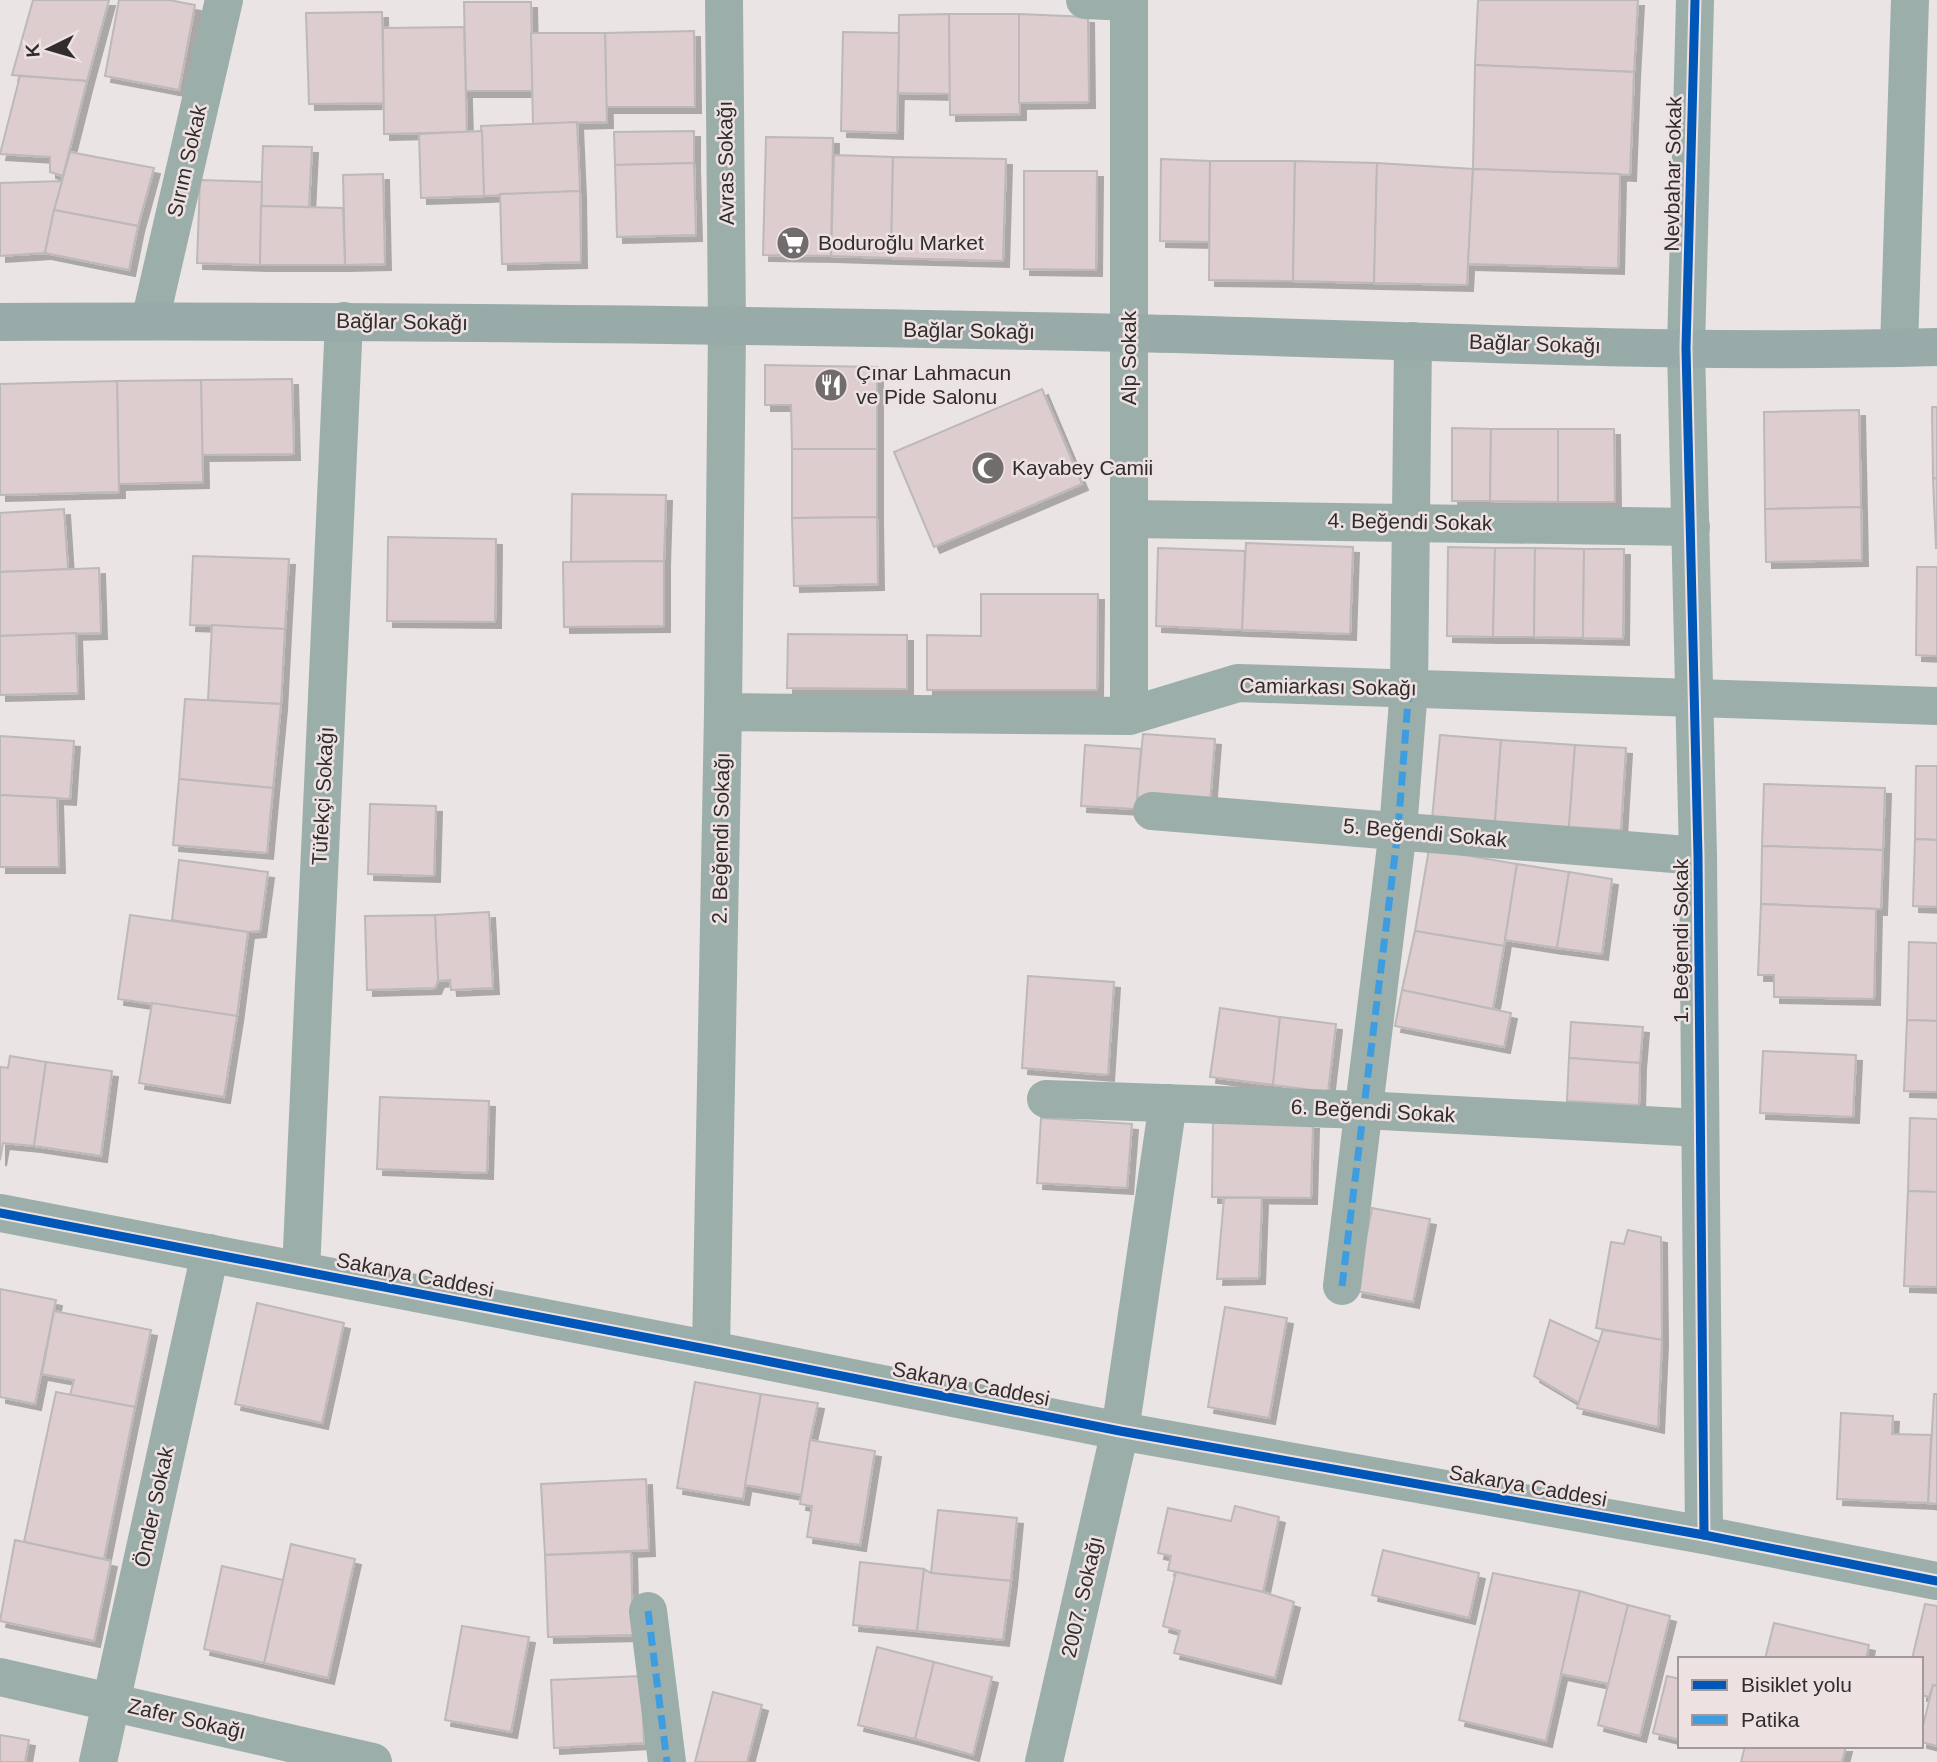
<svg xmlns="http://www.w3.org/2000/svg" width="1937" height="1762" font-family="Helvetica,sans-serif">
<style>
.building{fill:#ddcdcf;stroke:#bdb8b9;stroke-width:2;filter:url(#shadow)}
.lines{fill:none;stroke-linecap:round;stroke-linejoin:round}
.minor{stroke:#9caeaa;stroke-width:38}
.tertiary{stroke:#9caeaa;stroke-width:38}
.secondary{stroke:#98aba8;stroke-width:38}
.quiet{stroke:#3e9de1;stroke-width:7;stroke-dasharray:14 7;stroke-linecap:butt}
.cycleway-casing{stroke:#ede1e2;stroke-width:13}
.cycleway{stroke:#0057b8;stroke-width:9}
.labels{text-anchor:middle;stroke-width:5;stroke-linejoin:round;paint-order:stroke}
.street-label{font-size:21px;fill:#312d2d;stroke:#ede1e2}
.poi-label{font-size:21px;fill:#312d2d;stroke:#ede1e2;text-anchor:start}
</style>
<defs>
<filter id="shadow"><feDropShadow dx="6" dy="6" stdDeviation="0" flood-color="#0004"/></filter>
</defs>
<rect width="100%" height="100%" fill="#eae4e4"/>
<g class="building">
<path d="M 33,0 L 109,0 L 87,81 L 12,75 Z"/>
<path d="M 119,0 L 169,0 L 195,5 L 179,90 L 105,76 Z"/>
<path d="M 1478,0 L 1638,0 L 1634,72 L 1475,65 Z"/>
<path d="M 464,2 L 531,2 L 533,91 L 466,91 Z"/>
<path d="M 382,12 L 384,103 L 309,104 L 306,13 Z"/>
<path d="M 949,14 L 950,94 L 898,93 L 899,15 Z"/>
<path d="M 949,14 L 1019,14 L 1020,114 L 950,115 Z"/>
<path d="M 1019,14 L 1088,17 L 1089,102 L 1019,103 Z"/>
<path d="M 464,27 L 467,132 L 384,134 L 383,28 Z"/>
<path d="M 694,31 L 695,107 L 606,107 L 605,33 Z"/>
<path d="M 843,32 L 899,33 L 897,133 L 841,131 Z"/>
<path d="M 531,33 L 605,33 L 607,122 L 533,124 Z"/>
<path d="M 1475,65 L 1634,72 L 1630,175 L 1473,169 Z"/>
<path d="M 20,76 L 87,81 L 63,176 L 50,172 L 50,157 L 0,154 Z"/>
<path d="M 577,122 L 580,191 L 484,196 L 481,126 Z"/>
<path d="M 482,131 L 484,196 L 421,198 L 419,134 Z"/>
<path d="M 694,131 L 694,163 L 615,165 L 614,132 Z"/>
<path d="M 766,137 L 833,138 L 831,256 L 763,255 Z"/>
<path d="M 263,146 L 312,147 L 309,207 L 261,206 Z"/>
<path d="M 70,152 L 154,168 L 138,226 L 54,210 Z"/>
<path d="M 834,155 L 893,157 L 891,258 L 831,256 Z"/>
<path d="M 893,157 L 1006,159 L 1003,261 L 891,258 Z"/>
<path d="M 1161,159 L 1210,161 L 1209,242 L 1160,241 Z"/>
<path d="M 1210,161 L 1295,161 L 1293,281 L 1209,280 Z"/>
<path d="M 1295,161 L 1377,163 L 1374,283 L 1293,281 Z"/>
<path d="M 694,163 L 696,235 L 617,237 L 615,165 Z"/>
<path d="M 1377,163 L 1473,169 L 1467,285 L 1374,283 Z"/>
<path d="M 1473,169 L 1620,174 L 1618,268 L 1468,264 Z"/>
<path d="M 1024,171 L 1097,171 L 1096,270 L 1024,269 Z"/>
<path d="M 383,174 L 385,264 L 345,265 L 343,175 Z"/>
<path d="M 200,180 L 262,182 L 260,265 L 197,263 Z"/>
<path d="M 62,181 L 54,210 L 45,253 L 0,256 L 0,183 Z"/>
<path d="M 580,191 L 581,262 L 502,264 L 500,194 Z"/>
<path d="M 261,206 L 343,208 L 345,265 L 260,265 Z"/>
<path d="M 54,210 L 138,226 L 129,270 L 45,253 Z"/>
<path d="M 765,365 L 877,367 L 877,449 L 792,449 L 791,405 L 765,405 Z"/>
<path d="M 292,379 L 294,454 L 202,455 L 201,380 Z"/>
<path d="M 201,380 L 203,482 L 119,484 L 117,381 Z"/>
<path d="M 117,381 L 119,492 L 0,495 L 0,384 Z"/>
<path d="M 1042,389 L 1082,484 L 934,547 L 894,452 Z"/>
<path d="M 1932,407 L 1937,407 L 1937,478 L 1933,479 Z"/>
<path d="M 1859,410 L 1861,507 L 1765,509 L 1764,412 Z"/>
<path d="M 1452,428 L 1491,429 L 1490,501 L 1452,501 Z"/>
<path d="M 1491,429 L 1558,429 L 1558,502 L 1490,501 Z"/>
<path d="M 1558,429 L 1614,429 L 1615,502 L 1558,502 Z"/>
<path d="M 792,449 L 877,449 L 877,517 L 792,518 Z"/>
<path d="M 1937,478 L 1937,548 L 1936,548 L 1933,479 Z"/>
<path d="M 572,494 L 666,495 L 664,561 L 571,562 Z"/>
<path d="M 1861,507 L 1862,560 L 1766,562 L 1765,509 Z"/>
<path d="M 64,509 L 68,569 L 0,572 L 0,513 Z"/>
<path d="M 877,517 L 878,584 L 794,586 L 792,518 Z"/>
<path d="M 388,537 L 496,539 L 495,622 L 387,621 Z"/>
<path d="M 1246,543 L 1353,547 L 1350,634 L 1242,630 Z"/>
<path d="M 1448,547 L 1495,548 L 1493,637 L 1447,636 Z"/>
<path d="M 1158,548 L 1245,551 L 1242,630 L 1156,626 Z"/>
<path d="M 1495,548 L 1535,548 L 1534,637 L 1493,637 Z"/>
<path d="M 1535,548 L 1584,549 L 1583,638 L 1534,637 Z"/>
<path d="M 1584,549 L 1624,549 L 1623,639 L 1583,638 Z"/>
<path d="M 193,556 L 289,559 L 285,629 L 190,625 Z"/>
<path d="M 664,561 L 664,626 L 564,627 L 563,562 Z"/>
<path d="M 1917,567 L 1937,567 L 1937,656 L 1916,655 Z"/>
<path d="M 99,568 L 101,633 L 0,636 L 0,572 Z"/>
<path d="M 981,594 L 1098,594 L 1097,690 L 927,690 L 927,635 L 981,636 Z"/>
<path d="M 212,625 L 285,629 L 281,704 L 208,700 Z"/>
<path d="M 76,633 L 78,693 L 0,695 L 0,636 Z"/>
<path d="M 788,634 L 907,635 L 907,689 L 787,688 Z"/>
<path d="M 185,699 L 281,704 L 273,788 L 179,779 Z"/>
<path d="M 1143,734 L 1215,739 L 1210,803 L 1137,797 Z"/>
<path d="M 1440,735 L 1501,740 L 1495,822 L 1432,819 Z"/>
<path d="M 0,736 L 74,741 L 70,799 L 0,795 Z"/>
<path d="M 1501,740 L 1575,745 L 1569,827 L 1495,822 Z"/>
<path d="M 1085,745 L 1141,749 L 1136,809 L 1081,806 Z"/>
<path d="M 1575,745 L 1626,748 L 1621,830 L 1569,827 Z"/>
<path d="M 1916,766 L 1937,766 L 1937,840 L 1915,839 Z"/>
<path d="M 179,779 L 273,788 L 267,853 L 173,845 Z"/>
<path d="M 1764,784 L 1885,788 L 1883,850 L 1762,846 Z"/>
<path d="M 0,795 L 57,798 L 59,867 L 0,867 Z"/>
<path d="M 370,804 L 436,806 L 434,876 L 368,874 Z"/>
<path d="M 1915,839 L 1937,840 L 1937,907 L 1913,906 Z"/>
<path d="M 1762,846 L 1883,850 L 1881,909 L 1761,904 Z"/>
<path d="M 1429,849 L 1517,864 L 1504,946 L 1415,931 Z"/>
<path d="M 179,860 L 268,872 L 260,931 L 248,932 L 172,920 Z"/>
<path d="M 1517,864 L 1569,872 L 1557,948 L 1505,940 Z"/>
<path d="M 1569,872 L 1612,879 L 1602,954 L 1557,948 Z"/>
<path d="M 1761,904 L 1876,909 L 1874,999 L 1774,997 L 1774,975 L 1758,975 Z"/>
<path d="M 489,912 L 493,988 L 451,990 L 450,980 L 438,981 L 435,915 Z"/>
<path d="M 130,915 L 248,932 L 237,1016 L 118,999 Z"/>
<path d="M 435,915 L 438,981 L 435,988 L 367,990 L 365,916 Z"/>
<path d="M 1415,931 L 1504,946 L 1493,1009 L 1402,990 Z"/>
<path d="M 1909,942 L 1937,943 L 1937,1021 L 1907,1020 Z"/>
<path d="M 1028,976 L 1114,982 L 1108,1075 L 1022,1068 Z"/>
<path d="M 1402,990 L 1511,1013 L 1504,1047 L 1395,1026 Z"/>
<path d="M 152,1003 L 237,1016 L 224,1097 L 139,1083 Z"/>
<path d="M 1220,1008 L 1280,1017 L 1273,1085 L 1210,1077 Z"/>
<path d="M 1280,1017 L 1336,1024 L 1328,1092 L 1273,1085 Z"/>
<path d="M 1907,1020 L 1937,1021 L 1937,1092 L 1904,1091 Z"/>
<path d="M 1571,1022 L 1643,1027 L 1640,1063 L 1569,1058 Z"/>
<path d="M 1763,1051 L 1856,1055 L 1853,1117 L 1760,1113 Z"/>
<path d="M 10,1056 L 46,1062 L 34,1146 L 3,1143 L 0,1160 L 0,1067 L 8,1068 Z"/>
<path d="M 1569,1058 L 1640,1063 L 1639,1105 L 1567,1101 Z"/>
<path d="M 46,1062 L 112,1071 L 101,1156 L 34,1146 Z"/>
<path d="M 380,1097 L 489,1101 L 487,1173 L 377,1169 Z"/>
<path d="M 1041,1118 L 1132,1124 L 1127,1188 L 1037,1183 Z"/>
<path d="M 1910,1118 L 1937,1119 L 1937,1192 L 1908,1191 Z"/>
<path d="M 1213,1122 L 1313,1123 L 1311,1198 L 1212,1197 Z"/>
<path d="M 1908,1191 L 1937,1192 L 1937,1287 L 1904,1286 Z"/>
<path d="M 1224,1198 L 1262,1198 L 1259,1278 L 1217,1279 Z"/>
<path d="M 1372,1208 L 1430,1219 L 1413,1302 L 1356,1291 Z"/>
<path d="M 1628,1230 L 1661,1237 L 1662,1340 L 1596,1328 L 1611,1242 L 1624,1244 Z"/>
<path d="M 0,1289 L 56,1300 L 35,1404 L 0,1397 Z"/>
<path d="M 257,1303 L 344,1323 L 322,1423 L 235,1404 Z"/>
<path d="M 1225,1307 L 1287,1318 L 1269,1418 L 1208,1407 Z"/>
<path d="M 54,1311 L 151,1330 L 135,1407 L 70,1395 L 74,1380 L 42,1374 Z"/>
<path d="M 1550,1320 L 1599,1342 L 1579,1403 L 1534,1376 Z"/>
<path d="M 1603,1330 L 1662,1340 L 1658,1427 L 1577,1408 Z"/>
<path d="M 695,1382 L 761,1394 L 743,1499 L 677,1488 Z"/>
<path d="M 56,1392 L 135,1407 L 104,1559 L 24,1542 Z"/>
<path d="M 761,1394 L 818,1403 L 810,1440 L 802,1495 L 745,1485 Z"/>
<path d="M 1934,1394 L 1937,1394 L 1937,1504 L 1928,1503 Z"/>
<path d="M 1841,1413 L 1893,1416 L 1892,1434 L 1931,1435 L 1928,1503 L 1837,1499 Z"/>
<path d="M 810,1440 L 875,1451 L 860,1545 L 807,1537 L 812,1506 L 800,1504 Z"/>
<path d="M 646,1479 L 649,1550 L 545,1555 L 541,1484 Z"/>
<path d="M 1235,1506 L 1279,1517 L 1263,1592 L 1168,1570 L 1171,1556 L 1158,1553 L 1168,1508 L 1231,1521 Z"/>
<path d="M 938,1510 L 1017,1518 L 1011,1581 L 931,1573 Z"/>
<path d="M 15,1540 L 111,1561 L 94,1641 L 0,1621 Z"/>
<path d="M 291,1544 L 355,1559 L 328,1678 L 264,1663 Z"/>
<path d="M 1383,1550 L 1479,1573 L 1469,1618 L 1372,1595 Z"/>
<path d="M 631,1552 L 633,1635 L 548,1637 L 545,1555 Z"/>
<path d="M 860,1562 L 924,1569 L 917,1631 L 853,1625 Z"/>
<path d="M 222,1566 L 283,1580 L 264,1663 L 204,1649 Z"/>
<path d="M 924,1569 L 931,1573 L 1011,1581 L 1003,1640 L 917,1631 Z"/>
<path d="M 1176,1572 L 1263,1592 L 1294,1602 L 1275,1678 L 1174,1653 L 1180,1631 L 1163,1626 Z"/>
<path d="M 1493,1573 L 1580,1591 L 1546,1741 L 1459,1720 Z"/>
<path d="M 1580,1591 L 1628,1605 L 1609,1684 L 1561,1674 Z"/>
<path d="M 1925,1604 L 1937,1606 L 1937,1686 L 1933,1685 L 1929,1697 L 1921,1695 L 1921,1659 L 1912,1659 Z"/>
<path d="M 1628,1605 L 1670,1616 L 1640,1736 L 1598,1725 Z"/>
<path d="M 1774,1623 L 1869,1645 L 1866,1659 L 1765,1659 Z"/>
<path d="M 462,1626 L 529,1637 L 511,1732 L 445,1720 Z"/>
<path d="M 877,1647 L 934,1662 L 915,1739 L 858,1725 Z"/>
<path d="M 934,1662 L 992,1677 L 973,1755 L 915,1739 Z"/>
<path d="M 641,1676 L 644,1743 L 554,1748 L 551,1680 Z"/>
<path d="M 1667,1676 L 1680,1679 L 1680,1740 L 1653,1733 Z"/>
<path d="M 1933,1685 L 1937,1686 L 1937,1746 L 1921,1742 L 1921,1734 Z"/>
<path d="M 713,1692 L 762,1705 L 747,1762 L 695,1762 Z"/>
<path d="M 0,1735 L 29,1740 L 25,1762 L 0,1762 Z"/>
<path d="M 1745,1746 L 1846,1746 L 1842,1762 L 1741,1762 Z"/>
</g>
<g class="lines">
<g class="minor">
<path d="M 1085,0 L 1129,2"/>
<path d="M 1695,0 L 1686,348 L 1698,856 L 1704,1535"/>
<path d="M 150,321 L 224,0"/>
<path d="M 1899,348 L 1910,0"/>
<path d="M 1129,519 L 1691,527"/>
<path d="M 723,712 L 1129,716 L 1238,683 L 1937,706"/>
<path d="M 1129,716 L 1129,0"/>
<path d="M 1152,811 L 1698,856"/>
<path d="M 1046,1099 L 1363,1110 L 1700,1128"/>
<path d="M 301,1271 L 344,321"/>
<path d="M 1342,1286 L 1398,830 L 1409,688 L 1413,341"/>
<path d="M 711,1350 L 723,712 L 727,327 L 724,0"/>
<path d="M 648,1611 L 667,1762"/>
<path d="M 0,1677 L 373,1762"/>
<path d="M 98,1762 L 210,1253"/>
<path d="M 1044,1762 L 1120,1431 L 1168,1103"/>
</g>
<path class="tertiary" d="M 0,1213 L 711,1350 L 1120,1431 L 1704,1535 L 1937,1581"/>
<path class="secondary" d="M 0,322 C 376,320 753,325 1129,333 C 1398,339 1668,355 1937,347"/>
<g class="quiet">
<path d="M 1342,1286 L 1398,830 L 1409,688"/>
<path d="M 648,1611 L 667,1762"/>
</g>
<defs>
<g id="cycleway">
<path d="M 1695,0 L 1686,348 L 1698,856 L 1704,1535"/>
<path d="M 0,1213 L 711,1350 L 1120,1431 L 1704,1535 L 1937,1581"/>
</g>
</defs>
<use href="#cycleway" class="cycleway-casing"/>
<use href="#cycleway" class="cycleway"/>
</g>
<defs>
<symbol id="supermarket-disc" viewBox="-11 -11 22 22"><circle r="9.5" fill="#726d6d" stroke="#ede1e2"/><path d="M-6-5.5h2.5l.6 2H6L4.5 2H-2.5L-4.4-4H-6ZM-1.5 3.2a1.3 1.3 0 1 0 .1 0ZM3 3.2a1.3 1.3 0 1 0 .1 0Z" fill="#fff"/></symbol>
<symbol id="restaurant-disc" viewBox="-11 -11 22 22"><circle r="9.5" fill="#726d6d" stroke="#ede1e2"/><path d="M-5-6h1v4h1v-4h1v4h1v-4h1v5L-1.5 .5V6h-2V.5L-5-1ZM5-6V6H3V1.5H1.5Q1.5-4 5-6Z" fill="#fff"/></symbol>
<symbol id="mosque-disc" viewBox="-11 -11 22 22"><circle r="9.5" fill="#726d6d" stroke="#ede1e2"/><path d="M3.5-4.9A6 6 0 1 0 3.5 4.9A5 5 0 1 1 3.5-4.9Z" fill="#fff"/></symbol>
</defs>
<g fill-rule="evenodd">
<use href="#supermarket-disc" x="774" y="224" width="38" height="38"/>
<use href="#restaurant-disc" x="812" y="366" width="38" height="38"/>
<use href="#mosque-disc" x="969" y="449" width="38" height="38"/>
</g>
<g class="labels">
<g class="street-label">
<text transform="translate(187 161) rotate(-77)" y="7">Sırım Sokak</text>
<text transform="translate(726 163) rotate(-91)" y="7">Avras Sokağı</text>
<text transform="translate(1673 174) rotate(-89)" y="7">Nevbahar Sokak</text>
<text transform="translate(402 322) rotate(1)" y="7">Bağlar Sokağı</text>
<text transform="translate(969 331) rotate(1)" y="7">Bağlar Sokağı</text>
<text transform="translate(1535 344) rotate(2)" y="7">Bağlar Sokağı</text>
<text transform="translate(1129 358) rotate(-90)" y="7">Alp Sokak</text>
<text transform="translate(1410 522) rotate(1)" y="7">4. Beğendi Sokak</text>
<text transform="translate(1328 687) rotate(1)" y="7">Camiarkası Sokağı</text>
<text transform="translate(323 796) rotate(-87)" y="7">Tüfekçi Sokağı</text>
<text transform="translate(1425 833) rotate(5)" y="7">5. Beğendi Sokak</text>
<text transform="translate(721 838) rotate(-89)" y="7">2. Beğendi Sokağı</text>
<text transform="translate(1681 941) rotate(-90)" y="7">1. Beğendi Sokak</text>
<text transform="translate(1373 1111) rotate(3)" y="7">6. Beğendi Sokak</text>
<text transform="translate(415 1275) rotate(11)" y="7">Sakarya Caddesi</text>
<text transform="translate(971 1384) rotate(11)" y="7">Sakarya Caddesi</text>
<text transform="translate(1528 1486) rotate(10)" y="7">Sakarya Caddesi</text>
<text transform="translate(154 1507) rotate(-78)" y="7">Önder Sokak</text>
<text transform="translate(1082 1597) rotate(-77)" y="7">2007. Sokağı</text>
<text transform="translate(187 1719) rotate(13)" y="7">Zafer Sokağı</text>
</g>
<g class="poi-label">
<text x="818" y="250">Boduroğlu Market</text>
<text x="856" y="380">Çınar Lahmacun<tspan x="856" dy="24">ve Pide Salonu</tspan></text>
<text x="1012" y="475">Kayabey Camii</text>
</g>
</g>
<rect x="1678" y="1657" width="245" height="91" fill="#ede1e2" stroke="#a2999a" stroke-width="2"/>
<rect x="1692" y="1680" width="35" height="10" fill="#0057b8" stroke="#a2999a" stroke-width="2"/>
<text x="1741" y="1692" font-size="21" fill="#312d2d">Bisiklet yolu</text>
<rect x="1692" y="1715" width="35" height="10" fill="#3e9de1" stroke="#a2999a" stroke-width="2"/>
<text x="1741" y="1727" font-size="21" fill="#312d2d">Patika</text>
<g transform="translate(49 49) rotate(265)" stroke="#ede1e2" stroke-width="5" paint-order="stroke">
<path d="M0-5L12 26L0 18L-12 26Z" fill="#312d2d"/>
<text y="-10" font-size="19" font-weight="bold" text-anchor="middle" fill="#312d2d">K</text>
</g>
</svg>
